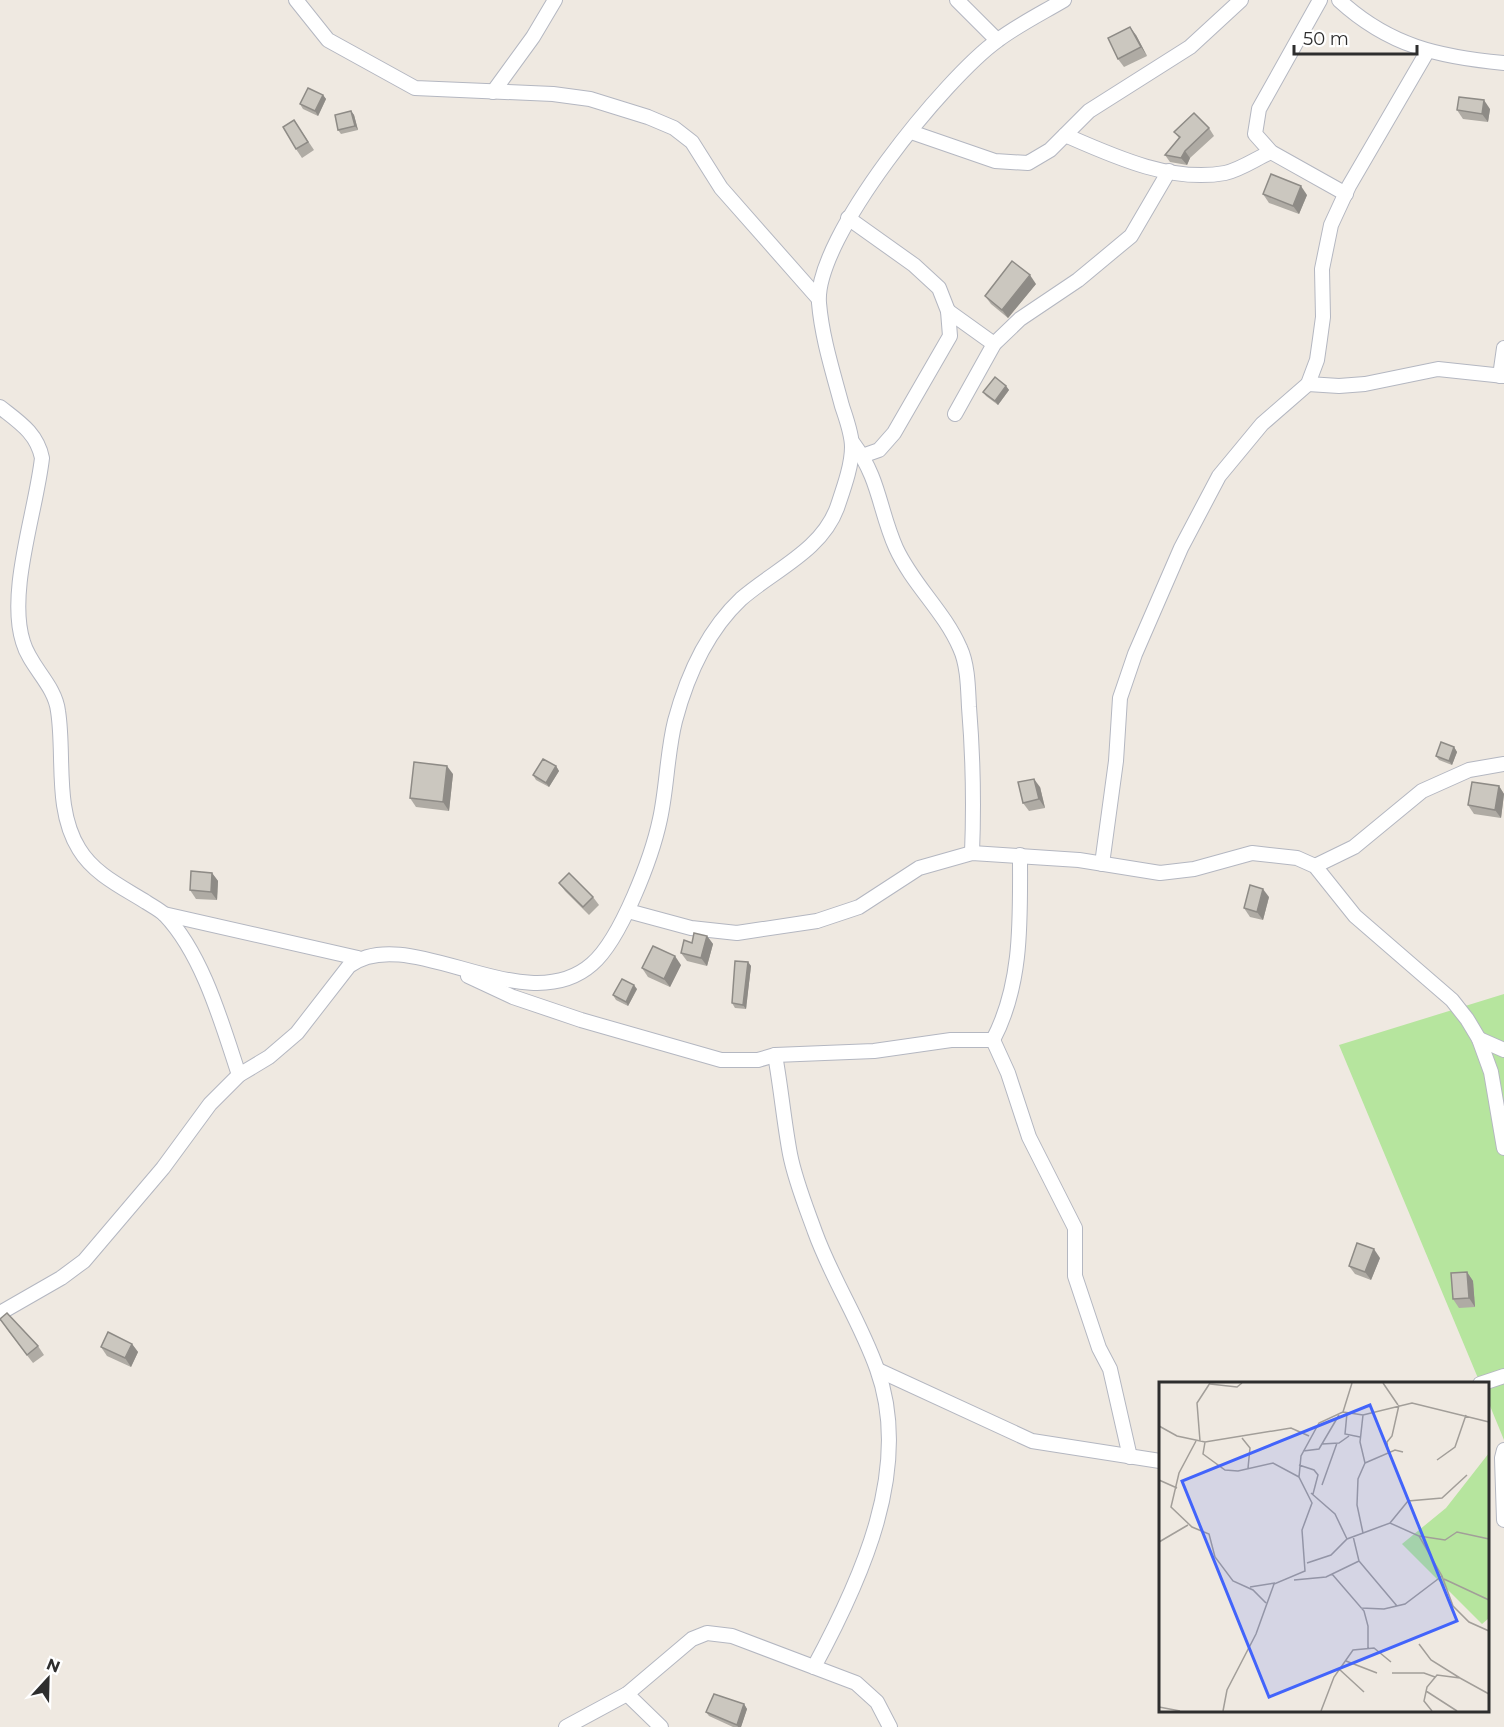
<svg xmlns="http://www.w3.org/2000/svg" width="1504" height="1727" font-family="Montserrat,sans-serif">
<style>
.green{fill:#b6e59e}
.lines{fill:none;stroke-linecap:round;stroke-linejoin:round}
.street-casing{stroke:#b4b7c1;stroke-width:16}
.street{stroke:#fff;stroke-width:14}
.wall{fill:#afaba4}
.shaded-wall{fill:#8e8b86}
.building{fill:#cbc7bf;stroke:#8e8b86;stroke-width:1.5}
.inset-road{fill:none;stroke:#a29e99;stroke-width:1.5}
.view{fill:#4264fb;fill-opacity:0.15;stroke:#4264fb;stroke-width:3}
.inset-edge{fill:none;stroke:#2e2e2e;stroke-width:3}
</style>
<rect width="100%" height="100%" fill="#efe9e1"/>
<path class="green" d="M 1504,994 L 1504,1440 L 1488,1401 L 1488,1384 L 1480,1383 L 1339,1045 Z"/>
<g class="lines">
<defs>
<g id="street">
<path d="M 296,0 L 328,40 L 415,88 L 553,94 L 590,99 L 648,117 L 674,128 L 692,142 L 721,188 L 818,298"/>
<path d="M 957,0 L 997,40"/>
<path d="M 1320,0 L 1259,109 L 1255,134 L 1271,152 L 1346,194"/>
<path d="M 1339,0 C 1389,46 1439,57 1504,63"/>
<path d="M 493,92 L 533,37 L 555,0"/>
<path d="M 911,132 L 995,161 L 1028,163 L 1050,150 L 1089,111 L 1190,47 L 1241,0"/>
<path d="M 1065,135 C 1113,156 1171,183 1225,173 C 1240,170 1257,158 1271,152"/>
<path d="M 848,218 L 914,265 L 939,288 L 948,311 L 950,336 L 894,433 L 879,450 L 862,456"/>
<path d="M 948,311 L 994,344"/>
<path d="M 1500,376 L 1504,348"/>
<path d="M 1308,384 L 1339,386 L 1365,384 L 1438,369 L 1504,376"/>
<path d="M 0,407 C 19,422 37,433 42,458 C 36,512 7,592 23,642 C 30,667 55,685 58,711 C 65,755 54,809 79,849 C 94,874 122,887 146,902 C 152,906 160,910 165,915 C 203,955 222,1024 239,1075"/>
<path d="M 955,414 L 994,344 L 1020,319 L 1078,280 L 1131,236 L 1169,171"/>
<path d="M 853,443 C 880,479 879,510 896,548 C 913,585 944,611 960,648 C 968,665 968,689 969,707 C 973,756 974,804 972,853"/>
<path d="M 1102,864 L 1116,761 L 1120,698 L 1135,654 L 1181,548 L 1219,476 L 1262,424 L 1308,384 L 1317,360 L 1320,339 L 1323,317 L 1322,269 L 1331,225 L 1349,186 L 1427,52"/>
<path d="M 1315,866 L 1354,847 L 1422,791 L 1469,770 L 1504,764"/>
<path d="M 628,911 L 691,928 L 737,933 L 817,921 L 859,907 L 919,868 L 972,853 L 1079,860 L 1160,873 L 1194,869 L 1252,853 L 1297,858 L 1315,866 L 1355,916 L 1452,1000 L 1467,1019 L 1479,1039 L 1491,1072 L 1504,1148"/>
<path d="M 164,914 L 358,958"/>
<path d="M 468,976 L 513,997 L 581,1020 L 721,1060 L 758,1060 L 775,1055 L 874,1051 L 951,1040 L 993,1040 C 1023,983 1020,918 1020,855"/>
<path d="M 1479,1039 L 1504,1050"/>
<path d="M 993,1040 L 1008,1073 L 1029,1137 L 1075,1228 L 1075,1276 L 1099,1348 L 1110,1369 L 1130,1457"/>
<path d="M 775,1055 C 781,1088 784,1122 790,1154 C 795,1180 806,1207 815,1232 C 832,1279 860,1321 877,1369 C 913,1468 861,1580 814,1667"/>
<path d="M 0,1313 L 61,1278 L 84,1261 L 163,1168 L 210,1104 L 239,1075 L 269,1057 L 297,1033 L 349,966 C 409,921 525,1023 592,964 C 621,939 652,857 660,819 C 667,787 667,753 675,721 C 687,676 707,631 741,599 C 774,570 821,551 837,508 C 843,490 852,466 852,447 C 852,434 846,418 842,406 C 833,372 822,338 819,303 C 814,238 946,77 998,40 C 1018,25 1042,13 1064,0"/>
<path d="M 878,1370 L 1032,1441 L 1160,1461"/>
<path d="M 1480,1384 L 1504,1376"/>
<path d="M 1504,1450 L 1502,1458 L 1504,1520"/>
<path d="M 627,1694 L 661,1727"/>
<path d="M 566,1727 L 627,1694 L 692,1639 L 707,1633 L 732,1636 L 856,1683 L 877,1702 L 890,1727"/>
</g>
</defs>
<use href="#street" class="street-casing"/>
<use href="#street" class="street"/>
</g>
<g class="wall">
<path d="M 1136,35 L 1147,56 L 1124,67 L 1118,59 Z"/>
<path d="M 323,95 L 326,99 L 318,116 L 303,109 L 300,104 Z"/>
<path d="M 1490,109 L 1488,122 L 1463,119 L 1457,110 Z"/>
<path d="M 351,111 L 354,115 L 358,130 L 341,134 L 338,130 Z"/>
<path d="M 294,120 L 314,150 L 302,158 L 296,149 Z"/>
<path d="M 1209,128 L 1214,136 L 1190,158 L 1187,165 L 1170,162 L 1165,155 L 1179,138 L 1174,132 Z"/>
<path d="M 1263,194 L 1307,195 L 1299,214 L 1269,203 Z"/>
<path d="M 1036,284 L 1008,318 L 991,304 L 985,296 Z"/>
<path d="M 1006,386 L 1009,390 L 998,405 L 986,396 L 983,392 Z"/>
<path d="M 1454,747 L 1457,752 L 1452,765 L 1439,760 L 1436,756 Z"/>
<path d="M 556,766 L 559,771 L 549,787 L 536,780 L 533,775 Z"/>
<path d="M 453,774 L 449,811 L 416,807 L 410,798 Z"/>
<path d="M 1499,786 L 1504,794 L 1501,818 L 1474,814 L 1468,805 Z"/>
<path d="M 1040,787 L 1045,808 L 1029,811 L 1023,803 Z"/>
<path d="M 212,873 L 218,881 L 217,900 L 196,899 L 190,890 Z"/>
<path d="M 559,883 L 593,897 L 599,905 L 589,915 L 565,891 Z"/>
<path d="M 1269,897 L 1263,920 L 1250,917 L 1244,908 Z"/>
<path d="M 707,936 L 713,944 L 707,966 L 687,961 L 681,953 L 692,943 Z"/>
<path d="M 748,962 L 751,966 L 746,1009 L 735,1008 L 732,1003 Z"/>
<path d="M 681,965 L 670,987 L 648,977 L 642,968 Z"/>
<path d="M 637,989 L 628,1006 L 616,1000 L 613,995 Z"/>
<path d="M 1380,1258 L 1371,1280 L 1355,1274 L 1349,1266 Z"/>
<path d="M 1467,1272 L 1473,1281 L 1475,1307 L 1459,1308 L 1453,1299 Z"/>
<path d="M 6,1328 L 38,1346 L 44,1355 L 33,1363 Z"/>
<path d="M 132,1344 L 138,1352 L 131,1367 L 107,1356 L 101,1347 Z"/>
<path d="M 744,1704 L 747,1709 L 741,1727 L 733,1727 L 709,1716 L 706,1712 Z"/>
</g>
<g class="shaded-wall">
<path d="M 1130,27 L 1136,35 L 1147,56 L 1141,47 Z"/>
<path d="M 323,95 L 326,99 L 318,116 L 315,111 Z"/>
<path d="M 1484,100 L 1490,109 L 1488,122 L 1482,114 Z"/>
<path d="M 351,111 L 354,115 L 358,130 L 355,126 Z"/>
<path d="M 1185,151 L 1190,158 L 1187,165 L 1181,158 Z"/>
<path d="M 1301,186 L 1307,195 L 1299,214 L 1293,206 Z"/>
<path d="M 1030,275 L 1036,284 L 1008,318 L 1002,310 Z"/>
<path d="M 1006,386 L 1009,390 L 998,405 L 995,401 Z"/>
<path d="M 1454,747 L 1457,752 L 1452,765 L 1449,761 Z"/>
<path d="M 447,766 L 453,774 L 449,811 L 443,802 Z"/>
<path d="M 556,766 L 559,771 L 549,787 L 546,783 Z"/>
<path d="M 1034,779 L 1040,787 L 1045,808 L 1039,799 Z"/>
<path d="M 1499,786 L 1504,794 L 1501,818 L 1495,810 Z"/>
<path d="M 212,873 L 218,881 L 217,900 L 211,892 Z"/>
<path d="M 1263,889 L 1269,897 L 1263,920 L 1257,912 Z"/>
<path d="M 707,936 L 713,944 L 707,966 L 701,958 Z"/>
<path d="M 675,956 L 681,965 L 670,987 L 664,979 Z"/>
<path d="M 748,962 L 751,966 L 746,1009 L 743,1005 Z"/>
<path d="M 634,985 L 637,989 L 628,1006 L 626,1002 Z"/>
<path d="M 1374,1249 L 1380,1258 L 1371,1280 L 1365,1272 Z"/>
<path d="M 1467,1272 L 1473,1281 L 1475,1307 L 1469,1298 Z"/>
<path d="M 132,1344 L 138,1352 L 131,1367 L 125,1358 Z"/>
<path d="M 744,1704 L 747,1709 L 741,1727 L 738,1727 L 737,1725 Z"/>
</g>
<g class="building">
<path d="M 1130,27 L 1141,47 L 1118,59 L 1108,38 Z"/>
<path d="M 308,88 L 323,95 L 315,111 L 300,104 Z"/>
<path d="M 1459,97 L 1484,100 L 1482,114 L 1457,110 Z"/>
<path d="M 351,111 L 355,126 L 338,130 L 335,115 Z"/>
<path d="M 1194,113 L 1209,128 L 1185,151 L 1181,158 L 1165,155 L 1180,137 L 1174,132 Z"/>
<path d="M 294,120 L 308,142 L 296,149 L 283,127 Z"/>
<path d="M 1271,174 L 1301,186 L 1293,206 L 1263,194 Z"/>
<path d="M 1012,261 L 1030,275 L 1002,310 L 985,296 Z"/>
<path d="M 995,377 L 1006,386 L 995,401 L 983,392 Z"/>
<path d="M 1441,742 L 1454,747 L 1449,761 L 1436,756 Z"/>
<path d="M 543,759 L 556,766 L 546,783 L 533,775 Z"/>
<path d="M 414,762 L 447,766 L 443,802 L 410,798 Z"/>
<path d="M 1034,779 L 1039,799 L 1023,803 L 1018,782 Z"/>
<path d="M 1472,782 L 1499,786 L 1495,810 L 1468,805 Z"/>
<path d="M 191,871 L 212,873 L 211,892 L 190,890 Z"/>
<path d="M 569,873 L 593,897 L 583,907 L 559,883 Z"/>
<path d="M 1250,885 L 1263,889 L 1257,912 L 1244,908 Z"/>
<path d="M 694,933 L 707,936 L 701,958 L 681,953 L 684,940 L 692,943 Z"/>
<path d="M 653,946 L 675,956 L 664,979 L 642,968 Z"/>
<path d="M 735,961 L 748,962 L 743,1005 L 732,1003 Z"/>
<path d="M 622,979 L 634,985 L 626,1002 L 613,995 Z"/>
<path d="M 1357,1243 L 1374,1249 L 1365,1272 L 1349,1266 Z"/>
<path d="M 1467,1272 L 1469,1298 L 1453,1299 L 1451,1273 Z"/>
<path d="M 7,1313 L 38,1346 L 27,1355 L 0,1319 Z"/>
<path d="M 108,1332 L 132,1344 L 125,1358 L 101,1347 Z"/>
<path d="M 714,1694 L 744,1704 L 737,1725 L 706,1712 Z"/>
</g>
<g transform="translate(1159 1382)">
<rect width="330" height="330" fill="#efe9e1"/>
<path d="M 330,71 L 330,236 L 323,242 L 243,162 L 287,126 Z" fill="#b6e59e"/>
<path class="inset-road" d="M 224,1 L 239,23M 51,2 L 78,5 L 83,1M 184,30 L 204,33 L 253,21 L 330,40M 188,31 L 186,52 L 201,55M 204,33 L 201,60 L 206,81 L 199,97 L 198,123 L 204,151M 0,44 L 18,54 L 46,60 L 132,46 L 150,54M 83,56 L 91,66 L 89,86M 37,59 L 20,91 L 12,125 L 33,145 L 50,152 L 56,175 L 74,199 L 94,208 L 107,221M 41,59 L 38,21 L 51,1M 46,60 L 44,72 L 66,88 L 79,89 L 114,81 L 140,95M 163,62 L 180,61 L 190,54M 144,69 L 160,67 L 180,33M 229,70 L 228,60 L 233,54 L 240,23M 278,78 L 296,65 L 307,33M 206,81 L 236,68 L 244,70M 140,83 L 155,88 L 159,93 L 154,112M 0,98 L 18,106M 163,103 L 178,61M 152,111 L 176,132 L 188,157M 231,141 L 249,119 L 283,116 L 308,93M 260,154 L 286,158 L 298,150 L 330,157M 0,160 L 29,143M 200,179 L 238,224M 148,181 L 172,173 L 188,157 L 231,141 L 260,154 L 283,194 L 294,224 L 310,240 L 330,249M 173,192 L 205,229 L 209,244 L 209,266M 285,197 L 330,218M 135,198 L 167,195 L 200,179 L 194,154M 91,205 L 116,201M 202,226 L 225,227 L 246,222 L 283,194M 260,262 L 272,278 L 301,296M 187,279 L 218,291M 180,287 L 205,310M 233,291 L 265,291 L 276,295M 267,309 L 298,329M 0,325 L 21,329M 64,329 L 68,308 L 97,252 L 115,202 L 146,189 L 143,148 L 153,121 L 140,95 L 142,74 L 160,41 L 184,30 L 193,1M 162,329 L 175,295 L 194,268 L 215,266 L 232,280M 273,329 L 265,319 L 268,305 L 278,293 L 301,296 L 330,312"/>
<path class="view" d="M 211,23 L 298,239 L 110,315 L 23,99 Z"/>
<rect width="330" height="330" class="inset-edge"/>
</g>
<g transform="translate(48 1679) rotate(22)" stroke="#ffffff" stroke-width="4.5" paint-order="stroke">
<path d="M0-4.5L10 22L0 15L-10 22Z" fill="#2e2e2e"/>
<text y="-9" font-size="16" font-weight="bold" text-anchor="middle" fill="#2e2e2e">N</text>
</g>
<path d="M1294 45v9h123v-9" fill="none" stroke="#2e2e2e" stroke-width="3"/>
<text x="1303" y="45" font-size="18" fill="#2e2e2e" stroke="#ffffff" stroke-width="4.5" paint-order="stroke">50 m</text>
</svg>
